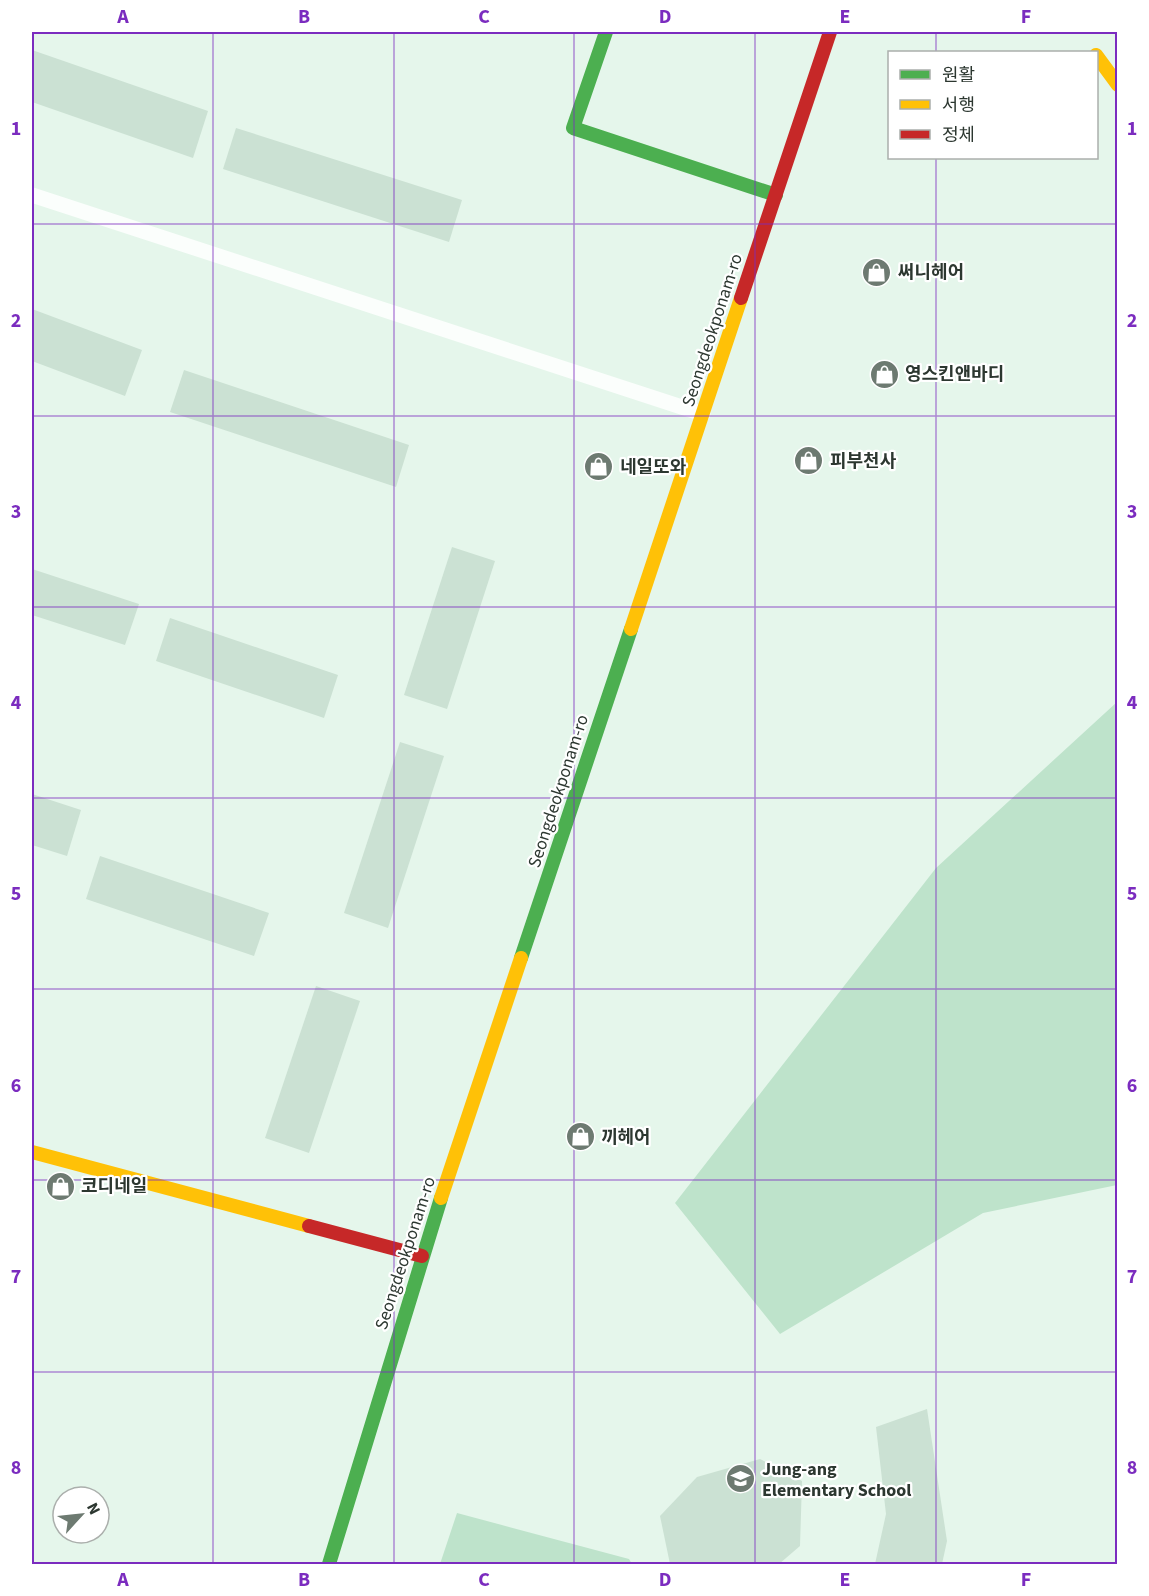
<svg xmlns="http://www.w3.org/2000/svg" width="1149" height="1596" font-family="'Source Sans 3','Noto Sans KR',sans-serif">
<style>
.green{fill:#bee3cb}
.building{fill:#cbe1d3}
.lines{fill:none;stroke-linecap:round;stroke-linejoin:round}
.lane{stroke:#fbfefc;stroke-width:15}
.fast{stroke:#4caf50;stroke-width:14}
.slow{stroke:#ffc107;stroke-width:14}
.jam{stroke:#c62828;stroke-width:14}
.grid{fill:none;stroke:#7b2cbf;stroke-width:1.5;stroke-opacity:0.55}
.labels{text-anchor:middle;stroke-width:4.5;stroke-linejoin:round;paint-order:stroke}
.poi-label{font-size:18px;font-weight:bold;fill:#2c3730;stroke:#fff;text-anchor:start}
.street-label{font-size:18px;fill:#2c3730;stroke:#fff}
.neatline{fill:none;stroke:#7b2cbf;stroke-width:2}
.grid-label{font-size:20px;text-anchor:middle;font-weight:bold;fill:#7b2cbf}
</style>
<rect width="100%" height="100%" fill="#e5f6eb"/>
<g class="green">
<path d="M 1117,702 L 1117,1185 L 983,1213 L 780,1334 L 675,1203 L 936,868 Z"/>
<path d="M 457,1513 L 629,1559 L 632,1564 L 440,1564 Z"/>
</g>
<g class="building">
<path d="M 32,50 L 208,111 L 193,158 L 32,102 Z"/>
<path d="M 236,128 L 462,200 L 449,242 L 223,169 Z"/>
<path d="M 32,309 L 142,350 L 125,396 L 32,361 Z"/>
<path d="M 184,370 L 409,445 L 396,487 L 170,412 Z"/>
<path d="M 452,547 L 495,561 L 447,709 L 404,695 Z"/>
<path d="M 32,569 L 139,604 L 125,645 L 32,615 Z"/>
<path d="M 170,618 L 338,675 L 324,718 L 156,661 Z"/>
<path d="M 400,742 L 444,756 L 388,928 L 344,913 Z"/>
<path d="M 32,794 L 81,810 L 67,856 L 32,845 Z"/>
<path d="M 100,856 L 269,913 L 254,956 L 86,899 Z"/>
<path d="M 316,986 L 360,1001 L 309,1153 L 265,1138 Z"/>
<path d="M 927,1409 L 947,1541 L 942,1564 L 875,1564 L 886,1514 L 876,1427 Z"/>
<path d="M 760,1459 L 802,1481 L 800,1546 L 779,1564 L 670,1564 L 660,1516 L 697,1477 Z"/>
</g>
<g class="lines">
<path class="lane" d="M 32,195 L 703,414"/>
<g class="fast">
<path d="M 606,32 L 573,128 L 776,195"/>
<path d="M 521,958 L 631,629"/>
<path d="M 329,1564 L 441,1198"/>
</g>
<g class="slow">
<path d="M 1096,55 L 1118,85"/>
<path d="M 631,629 L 741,298"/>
<path d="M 32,1152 L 309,1226"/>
<path d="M 441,1198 L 521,958"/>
</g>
<g class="jam">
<path d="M 741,298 L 830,32"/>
<path d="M 309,1226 L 422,1256"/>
</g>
</g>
<path class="grid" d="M 213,32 L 213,1564M 394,32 L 394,1564M 574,32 L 574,1564M 755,32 L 755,1564M 936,32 L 936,52M 936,158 L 936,1564M 32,224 L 1118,224M 32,416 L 1118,416M 32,607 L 1118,607M 32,798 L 1118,798M 32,989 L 1118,989M 32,1180 L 1118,1180M 32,1372 L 1118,1372"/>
<defs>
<symbol id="shop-disc" viewBox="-11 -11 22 22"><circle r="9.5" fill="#6d7a71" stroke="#fff"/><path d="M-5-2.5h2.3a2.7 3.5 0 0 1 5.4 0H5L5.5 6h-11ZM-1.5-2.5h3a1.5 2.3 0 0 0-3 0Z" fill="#fff"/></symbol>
<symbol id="school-disc" viewBox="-11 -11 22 22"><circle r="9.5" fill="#6d7a71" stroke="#fff"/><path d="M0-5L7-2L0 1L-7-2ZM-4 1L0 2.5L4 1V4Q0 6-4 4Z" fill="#fff"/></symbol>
</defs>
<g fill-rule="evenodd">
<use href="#shop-disc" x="860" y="256" width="33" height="33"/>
<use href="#shop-disc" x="868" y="358" width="33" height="33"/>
<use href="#shop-disc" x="792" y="444" width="33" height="33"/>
<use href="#shop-disc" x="582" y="450" width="33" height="33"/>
<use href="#shop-disc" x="564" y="1120" width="33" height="33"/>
<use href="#shop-disc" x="44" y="1170" width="33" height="33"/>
<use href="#school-disc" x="724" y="1462" width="33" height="33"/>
</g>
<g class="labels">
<g class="poi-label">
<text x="898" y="278">써니헤어</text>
<text x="905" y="380">영스킨앤바디</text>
<text x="830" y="467">피부천사</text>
<text x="620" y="473">네일또와</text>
<text x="601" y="1143">끼헤어</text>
<text x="81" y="1192">코디네일</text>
<text x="762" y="1475">Jung-ang<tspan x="762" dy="21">Elementary School</tspan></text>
</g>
<g class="street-label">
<text transform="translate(712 330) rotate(-72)" y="6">Seongdeokponam-ro</text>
<text transform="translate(558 791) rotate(-72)" y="6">Seongdeokponam-ro</text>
<text transform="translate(405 1253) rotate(-72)" y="6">Seongdeokponam-ro</text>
</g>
</g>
<rect width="1149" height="1596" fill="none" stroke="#ffffff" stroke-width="66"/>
<rect x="888" y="51" width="210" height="108" fill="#ffffff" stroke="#abafac" stroke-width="1.5"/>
<rect x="900" y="70" width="30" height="9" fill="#4caf50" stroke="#abafac" stroke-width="1.5"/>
<text x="942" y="81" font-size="18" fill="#2c3730">원활</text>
<rect x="900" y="100" width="30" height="9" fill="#ffc107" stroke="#abafac" stroke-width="1.5"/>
<text x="942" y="111" font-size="18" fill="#2c3730">서행</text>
<rect x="900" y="130" width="30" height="9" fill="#c62828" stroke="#abafac" stroke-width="1.5"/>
<text x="942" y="141" font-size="18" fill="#2c3730">정체</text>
<g transform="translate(81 1515) rotate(63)"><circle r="28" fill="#ffffff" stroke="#abafac" stroke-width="1.5"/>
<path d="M0-4.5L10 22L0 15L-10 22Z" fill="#6d7a71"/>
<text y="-9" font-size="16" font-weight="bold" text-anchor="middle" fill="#2c3730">N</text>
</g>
<rect x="33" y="33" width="1083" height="1530" class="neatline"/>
<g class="grid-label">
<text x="123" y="23">A</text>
<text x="304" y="23">B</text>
<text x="484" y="23">C</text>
<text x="665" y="23">D</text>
<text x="845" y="23">E</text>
<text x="1026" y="23">F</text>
<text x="16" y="135">1</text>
<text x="1132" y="135">1</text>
<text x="16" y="327">2</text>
<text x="1132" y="327">2</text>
<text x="16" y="518">3</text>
<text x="1132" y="518">3</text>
<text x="16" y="709">4</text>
<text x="1132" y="709">4</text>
<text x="16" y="900">5</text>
<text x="1132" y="900">5</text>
<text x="16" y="1092">6</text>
<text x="1132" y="1092">6</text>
<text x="16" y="1283">7</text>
<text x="1132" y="1283">7</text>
<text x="16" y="1474">8</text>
<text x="1132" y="1474">8</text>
<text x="123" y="1586">A</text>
<text x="304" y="1586">B</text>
<text x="484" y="1586">C</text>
<text x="665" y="1586">D</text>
<text x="845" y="1586">E</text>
<text x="1026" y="1586">F</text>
</g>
</svg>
